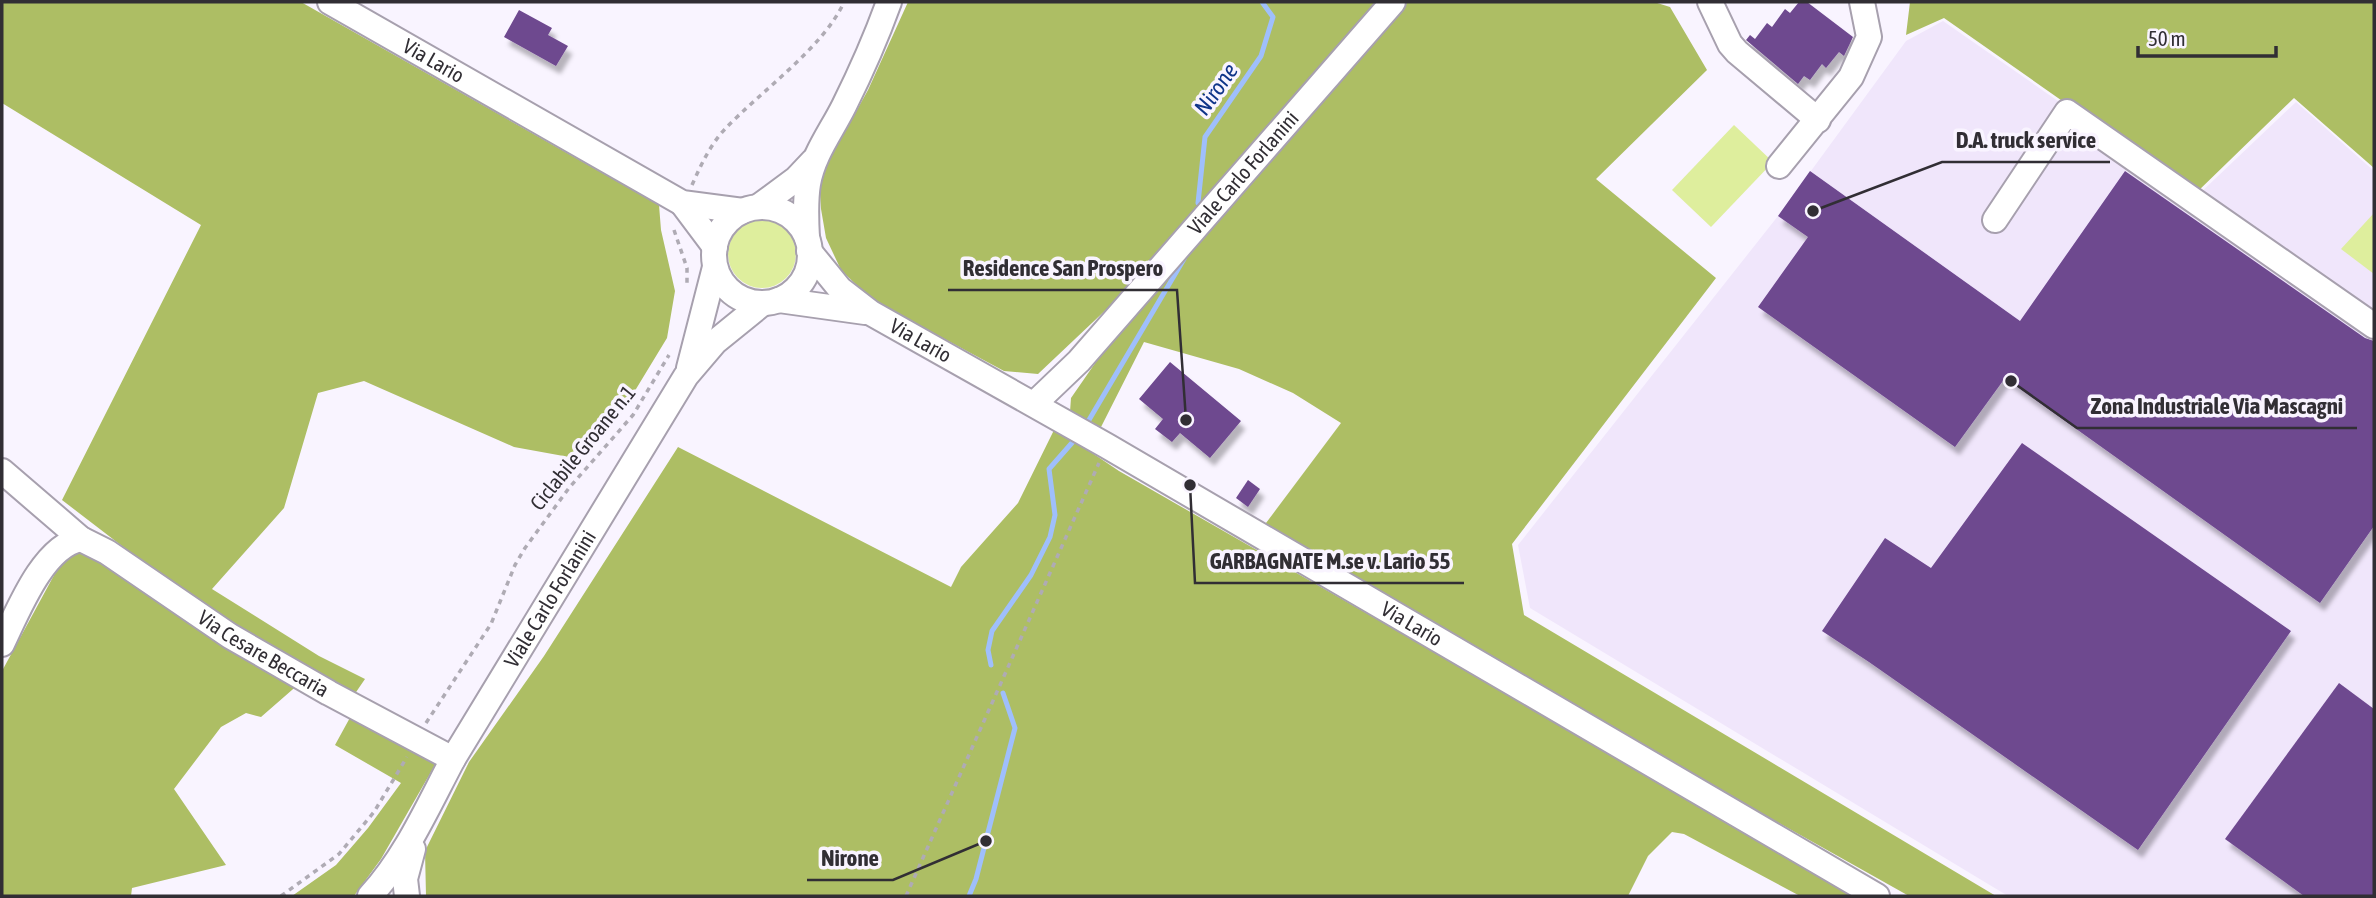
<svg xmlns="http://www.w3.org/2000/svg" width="2376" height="898" font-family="'Asap Condensed',sans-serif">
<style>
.built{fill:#f0e6fb}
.green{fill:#deee9d}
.forest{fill:#adbe64}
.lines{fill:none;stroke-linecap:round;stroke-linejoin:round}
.stream{stroke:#9fbffc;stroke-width:5}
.building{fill:#6e488f;filter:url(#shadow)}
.minor-casing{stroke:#a7a0ae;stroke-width:28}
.path{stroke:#afabb4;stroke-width:3.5;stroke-dasharray:5 5;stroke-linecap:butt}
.minor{stroke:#fff;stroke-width:24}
.labels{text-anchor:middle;stroke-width:7;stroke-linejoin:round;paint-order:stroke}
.street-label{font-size:21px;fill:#312e34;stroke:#f9f4ff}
.water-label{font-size:23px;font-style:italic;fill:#103589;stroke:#f9f4ff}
.leader{fill:none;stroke:#312e34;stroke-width:2.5}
.callout-dot{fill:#312e34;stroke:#f9f4ff;stroke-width:2.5}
.callout-label{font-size:23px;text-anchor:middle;font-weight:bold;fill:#312e34;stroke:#f9f4ff;stroke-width:7;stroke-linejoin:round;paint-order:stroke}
</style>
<defs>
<filter id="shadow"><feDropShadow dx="4.5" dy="8" stdDeviation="2" flood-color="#0004"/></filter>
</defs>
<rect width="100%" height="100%" fill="#f9f4ff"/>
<path class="built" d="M 1943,21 L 2196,197 L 2296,102 L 2374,171 L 2374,896 L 2008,896 L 1530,608 L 1518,545 L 1778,216 L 1906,41 Z"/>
<g class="green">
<path d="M 1734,125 L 1773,162 L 1711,227 L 1672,190 Z"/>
<path d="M 2374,213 L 2374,274 L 2341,249 Z"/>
<circle cx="762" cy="254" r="34"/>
</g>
<g class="forest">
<path d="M 2,2 L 301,2 L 659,205 L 661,230 L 675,291 L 667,338 L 619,417 L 569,457 L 514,447 L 364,381 L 318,393 L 284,508 L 212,589 L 319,656 L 365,679 L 352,698 L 178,589 L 62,500 L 201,225 L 2,103 Z"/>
<path d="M 908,2 L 1654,2 L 1670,7 L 1707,70 L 1596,179 L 1716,278 L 1512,544 L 1524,615 L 1996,896 L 1909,896 L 1406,614 L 1263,527 L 1341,423 L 1293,393 L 1239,369 L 1144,342 L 1100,429 L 1070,412 L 1071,398 L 1127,317 L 1111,305 L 1038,374 L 1004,371 L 872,300 L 841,270 L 826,238 L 821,209 L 819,178 L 868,90 Z"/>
<path d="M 1910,2 L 2374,2 L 2374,168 L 2294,98 L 2195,194 L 1944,18 L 1906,35 Z"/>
<path d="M 1055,428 L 1119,471 L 1859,896 L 1800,896 L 1684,834 L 1672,832 L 1648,856 L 1628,896 L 426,896 L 425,851 L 469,762 L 544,656 L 678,447 L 951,587 L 961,567 L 1018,503 Z"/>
<path d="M 82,550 L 184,619 L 300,683 L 261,717 L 246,713 L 221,727 L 174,789 L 226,865 L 132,888 L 131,896 L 2,896 L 2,671 L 65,555 Z"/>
<path d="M 352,714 L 439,758 L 381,859 L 354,896 L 292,896 L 336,865 L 368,828 L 401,783 L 335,745 Z"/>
</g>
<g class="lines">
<g class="stream">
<path d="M 1198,203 L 1205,137 L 1261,56 L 1273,17 L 1262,2"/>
<path d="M 1086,425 L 1184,259"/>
<path d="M 991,665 L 988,650 L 992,631 L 1031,575 L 1050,537 L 1055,515 L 1049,469 L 1078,436"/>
<path d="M 969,896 L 976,879 L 1015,728 L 1003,693"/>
</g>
</g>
<g class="building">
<path d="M 1799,2 L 1807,2 L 1853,37 L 1844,56 L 1839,52 L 1826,68 L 1822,64 L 1810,80 L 1804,76 L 1798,84 L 1746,40 L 1750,35 L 1755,39 L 1767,23 L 1772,27 L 1785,9 L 1790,13 Z"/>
<path d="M 519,10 L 552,28 L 548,35 L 568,46 L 556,66 L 504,37 Z"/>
<path d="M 1810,171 L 2020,321 L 2125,171 L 2365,338 L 2374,341 L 2374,526 L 2320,603 L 2005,378 L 1955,447 L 1758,307 L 1808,237 L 1778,216 Z"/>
<path d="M 1170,362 L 1241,421 L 1210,458 L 1180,433 L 1172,442 L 1155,429 L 1163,419 L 1139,399 Z"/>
<path d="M 2022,443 L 2291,631 L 2138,850 L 1869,662 L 1822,631 L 1885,538 L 1931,568 Z"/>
<path d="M 1248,480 L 1260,489 L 1248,507 L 1236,498 Z"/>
<path d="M 2339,683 L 2374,709 L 2374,896 L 2304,896 L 2225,839 Z"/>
</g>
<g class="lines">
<defs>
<g id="minor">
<path id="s1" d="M 330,2 L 682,203 L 743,211"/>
<path d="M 1710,2 L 1730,44 L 1737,52 L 1818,120"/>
<path d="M 1779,166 L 1851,77 L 1869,37 L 1862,2"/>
<path d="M 682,203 L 715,247"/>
<path d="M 758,207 L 796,179 L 813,161"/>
<circle cx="762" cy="255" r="48"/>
<path d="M 1995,220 L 2067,112 L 2374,326"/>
<path d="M 807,238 C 806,220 805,202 808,184 C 813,155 831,132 844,106 C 861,72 876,38 889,2"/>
<path id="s2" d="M 809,251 L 840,289 L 871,313 L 1107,446 L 1877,896"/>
<path d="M 779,300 L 865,312"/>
<path d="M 689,368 L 715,267"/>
<path id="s3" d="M 1034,404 L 1079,361 L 1393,2"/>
<path id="s4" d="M 2,471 L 81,539 L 107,552 L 230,636 L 329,693 L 453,759"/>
<path d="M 2,644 C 18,611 43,546 81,539"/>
<path id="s5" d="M 370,896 C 406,857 428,806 453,759 L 686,376 L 715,342 L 763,303"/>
<path d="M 407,896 L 405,879 L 413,849"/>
</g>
</defs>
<use href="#minor" class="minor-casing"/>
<g class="path">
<path d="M 692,185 C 701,165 710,145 725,129 C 760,92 824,47 844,2"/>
<path d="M 674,230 L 687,268 L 687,287"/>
<path d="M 426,723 L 491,624 L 515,565 L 525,548 L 569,488 L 633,415 L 669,355"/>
<path d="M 281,896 L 339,854 L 374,812 L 407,757"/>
<path d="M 906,896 L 1099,463"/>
</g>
<use href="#minor" class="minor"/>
</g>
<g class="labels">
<g class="street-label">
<text dy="7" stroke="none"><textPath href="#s1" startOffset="119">Via Lario</textPath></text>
<text dy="7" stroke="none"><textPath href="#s3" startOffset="312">Viale Carlo Forlanini</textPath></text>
<text dy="7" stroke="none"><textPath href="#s2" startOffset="145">Via Lario</textPath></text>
<text transform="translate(583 448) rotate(-51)" y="7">Ciclabile Groane n.1</text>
<text dy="7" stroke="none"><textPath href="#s5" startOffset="348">Viale Carlo Forlanini</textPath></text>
<text dy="7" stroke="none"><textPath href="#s2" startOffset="712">Via Lario</textPath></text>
<text dy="7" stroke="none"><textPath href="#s4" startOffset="320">Via Cesare Beccaria</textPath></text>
</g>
<g class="water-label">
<text transform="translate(1216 89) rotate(-55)" y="8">Nirone</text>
</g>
</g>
<path class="leader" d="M1813 211L1942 162H2110M1186 420L1177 290H948M2011 381L2077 428H2357M1190 485L1195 583H1464M986 841L893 880H807"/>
<g class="callout-dot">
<circle cx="1813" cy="211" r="7"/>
<circle cx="1186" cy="420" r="7"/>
<circle cx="2011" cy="381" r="7"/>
<circle cx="1190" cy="485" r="7"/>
<circle cx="986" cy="841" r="7"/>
</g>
<g class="callout-label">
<text x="2026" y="148">D.A. truck service</text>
<text x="1063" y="276">Residence San Prospero</text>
<text x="2217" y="414">Zona Industriale Via Mascagni</text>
<text x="1330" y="569">GARBAGNATE M.se v. Lario 55</text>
<text x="850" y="866">Nirone</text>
</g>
<rect width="2376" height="898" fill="none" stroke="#312e34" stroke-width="7"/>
<path d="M2138 46v10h138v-10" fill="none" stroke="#312e34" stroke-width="3.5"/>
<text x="2148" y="46" font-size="21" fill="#312e34" stroke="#f9f4ff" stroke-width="5" paint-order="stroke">50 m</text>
</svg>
